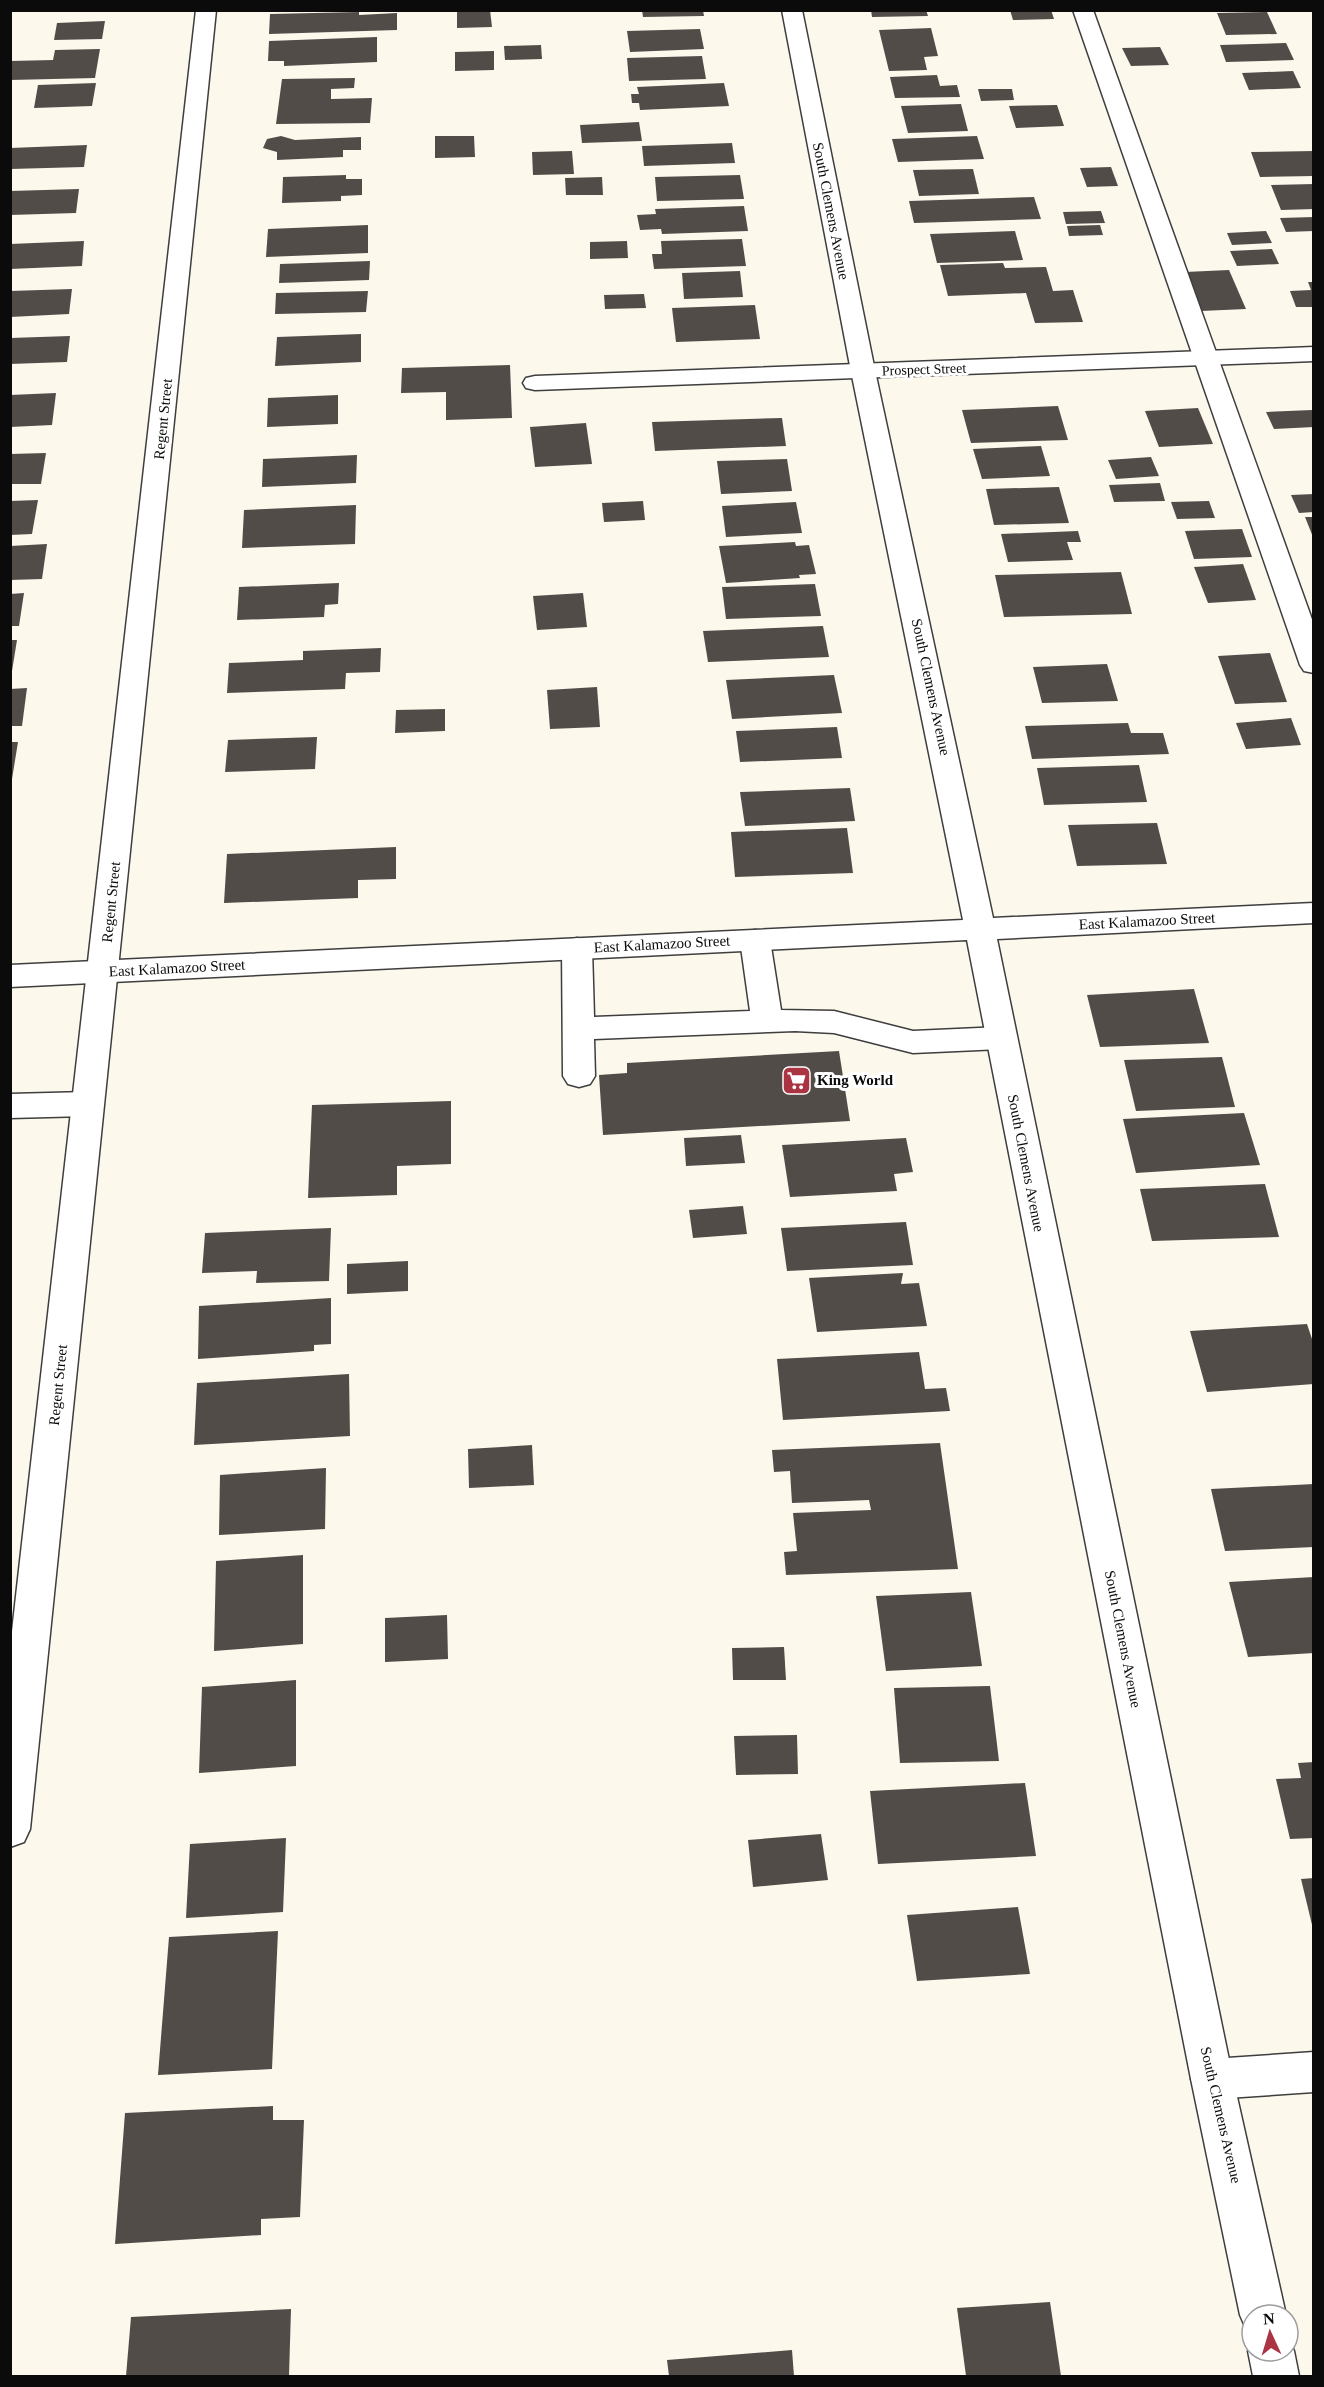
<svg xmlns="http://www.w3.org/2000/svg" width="1324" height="2387" font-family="Georgia,serif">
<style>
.building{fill:#524c49}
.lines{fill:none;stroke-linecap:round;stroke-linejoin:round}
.service-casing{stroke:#3e3e3e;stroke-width:3}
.minor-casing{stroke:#3e3e3e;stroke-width:3}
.tertiary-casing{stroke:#3e3e3e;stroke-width:3}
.service{fill:#fff;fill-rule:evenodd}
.minor{fill:#fff;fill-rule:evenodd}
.tertiary{fill:#fff;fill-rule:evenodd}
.labels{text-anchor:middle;stroke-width:6;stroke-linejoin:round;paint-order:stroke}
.far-street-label{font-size:14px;fill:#0b0b0b;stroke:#fff}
.street-label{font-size:15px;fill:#0b0b0b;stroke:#fff}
.poi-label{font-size:15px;font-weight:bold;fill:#0b0b0b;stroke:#fff;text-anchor:start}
</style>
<rect width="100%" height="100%" fill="#fdf8ec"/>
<g class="building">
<path d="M 490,10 L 492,27 L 457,28 L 457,11 Z"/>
<path d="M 642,10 L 703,10 L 704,16 L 643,17 Z"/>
<path d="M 871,10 L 926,10 L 928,16 L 872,17 Z"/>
<path d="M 1010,10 L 1051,10 L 1054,19 L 1013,20 Z"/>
<path d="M 359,12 L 359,15 L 397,13 L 397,30 L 269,34 L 270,14 Z"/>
<path d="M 1267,12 L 1277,34 L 1226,35 L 1217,13 Z"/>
<path d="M 105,21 L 102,39 L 54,40 L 57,23 Z"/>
<path d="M 931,28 L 938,56 L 924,57 L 927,70 L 889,71 L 879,30 Z"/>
<path d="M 700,29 L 704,49 L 630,52 L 627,31 Z"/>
<path d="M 377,37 L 377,62 L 284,66 L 284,61 L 268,61 L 269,41 Z"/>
<path d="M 1286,43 L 1294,60 L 1226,62 L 1220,45 Z"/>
<path d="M 541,45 L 542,59 L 505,60 L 504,46 Z"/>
<path d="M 1160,47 L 1169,65 L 1131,66 L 1122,48 Z"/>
<path d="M 100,49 L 95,78 L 10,80 L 10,61 L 53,60 L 55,50 Z"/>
<path d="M 494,51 L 494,70 L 455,71 L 455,52 Z"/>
<path d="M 702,56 L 706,79 L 629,81 L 627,58 Z"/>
<path d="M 1293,71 L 1301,88 L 1249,90 L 1242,73 Z"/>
<path d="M 937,75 L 940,86 L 957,85 L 960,97 L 895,98 L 890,77 Z"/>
<path d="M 355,78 L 354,88 L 331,89 L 331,99 L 372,98 L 370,123 L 276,124 L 282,79 Z"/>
<path d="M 96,83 L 92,106 L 34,108 L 38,85 Z"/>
<path d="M 724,83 L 729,106 L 640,110 L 639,103 L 632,103 L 631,94 L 639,94 L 637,87 Z"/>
<path d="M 978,89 L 1012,89 L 1014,100 L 981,101 Z"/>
<path d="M 961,104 L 968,131 L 908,133 L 901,106 Z"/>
<path d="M 1057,105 L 1064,126 L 1016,128 L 1009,106 Z"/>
<path d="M 639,122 L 642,141 L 582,143 L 580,125 Z"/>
<path d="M 281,136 L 295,140 L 361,137 L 361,150 L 343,150 L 343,157 L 277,160 L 277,152 L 263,148 L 267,139 Z"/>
<path d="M 435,136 L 474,136 L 475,157 L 435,158 Z"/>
<path d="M 977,136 L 984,159 L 898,162 L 892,139 Z"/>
<path d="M 732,143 L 735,163 L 644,166 L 642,146 Z"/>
<path d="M 87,145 L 84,167 L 10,169 L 10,148 Z"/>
<path d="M 572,151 L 574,174 L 533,175 L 532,152 Z"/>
<path d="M 1314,151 L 1314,176 L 1260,177 L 1251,152 Z"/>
<path d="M 1111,167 L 1118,186 L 1087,187 L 1080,168 Z"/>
<path d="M 973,169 L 979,194 L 919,196 L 913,170 Z"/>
<path d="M 346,175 L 346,179 L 362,179 L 362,195 L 341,196 L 341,201 L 282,203 L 283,177 Z"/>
<path d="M 740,175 L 744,199 L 657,201 L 655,177 Z"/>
<path d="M 602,177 L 603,195 L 566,195 L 565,178 Z"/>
<path d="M 1314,184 L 1314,209 L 1281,210 L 1271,185 Z"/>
<path d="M 79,189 L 76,213 L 10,215 L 10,191 Z"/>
<path d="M 1034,197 L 1041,219 L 914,223 L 909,201 Z"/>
<path d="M 744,206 L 748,231 L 662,234 L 661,229 L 640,230 L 637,215 L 656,214 L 655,209 Z"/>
<path d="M 1101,211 L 1105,223 L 1066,224 L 1063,212 Z"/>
<path d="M 1314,217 L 1314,231 L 1286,232 L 1280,218 Z"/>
<path d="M 368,225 L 368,253 L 266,257 L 268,229 Z"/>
<path d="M 1100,225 L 1103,235 L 1069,236 L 1067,226 Z"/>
<path d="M 1015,231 L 1023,260 L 937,263 L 930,234 Z"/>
<path d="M 1266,231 L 1272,243 L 1232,245 L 1227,233 Z"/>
<path d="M 742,239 L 746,266 L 654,269 L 652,254 L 662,254 L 661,241 Z"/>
<path d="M 84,241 L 82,266 L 10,269 L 10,244 Z"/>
<path d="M 627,241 L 628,258 L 590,259 L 590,242 Z"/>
<path d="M 1272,249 L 1279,264 L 1237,266 L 1230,251 Z"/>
<path d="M 370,261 L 369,280 L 279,283 L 280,264 Z"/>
<path d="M 1003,263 L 1005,268 L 1046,267 L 1053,291 L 1073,290 L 1083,322 L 1035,323 L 1026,293 L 948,296 L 940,265 Z"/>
<path d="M 1229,270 L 1246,309 L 1201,311 L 1185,272 Z"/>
<path d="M 740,271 L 743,297 L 684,299 L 682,273 Z"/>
<path d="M 1308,282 L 1314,282 L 1314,307 L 1296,307 L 1290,291 L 1311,290 Z"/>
<path d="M 72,289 L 69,314 L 10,317 L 10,291 Z"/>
<path d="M 368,291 L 366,312 L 275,314 L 276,293 Z"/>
<path d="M 644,294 L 646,308 L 605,309 L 604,295 Z"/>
<path d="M 755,305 L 760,339 L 676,342 L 672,308 Z"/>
<path d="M 361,334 L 361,362 L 275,366 L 277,337 Z"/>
<path d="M 70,336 L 67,362 L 10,364 L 10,338 Z"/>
<path d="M 510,365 L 512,418 L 446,420 L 446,392 L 401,393 L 402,368 Z"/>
<path d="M 56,393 L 52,425 L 10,427 L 10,395 Z"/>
<path d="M 338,395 L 338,424 L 267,427 L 268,398 Z"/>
<path d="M 1058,406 L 1068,440 L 971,443 L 962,410 Z"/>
<path d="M 1198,408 L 1213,444 L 1159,447 L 1145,411 Z"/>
<path d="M 1312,410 L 1314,427 L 1274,429 L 1266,412 Z"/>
<path d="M 782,418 L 786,446 L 655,451 L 652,422 Z"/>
<path d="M 586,423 L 592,464 L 535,467 L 530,427 Z"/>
<path d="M 1041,446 L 1050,476 L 982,479 L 973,449 Z"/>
<path d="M 46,453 L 41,484 L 10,484 L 10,454 Z"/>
<path d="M 357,455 L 356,483 L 262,487 L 263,459 Z"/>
<path d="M 1151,457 L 1159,476 L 1116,479 L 1108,460 Z"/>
<path d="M 787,459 L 792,491 L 721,494 L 717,461 Z"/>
<path d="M 1160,483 L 1165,501 L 1114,502 L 1109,485 Z"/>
<path d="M 1059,487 L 1069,523 L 994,525 L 986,489 Z"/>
<path d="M 1314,494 L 1314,512 L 1299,513 L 1291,495 Z"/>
<path d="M 38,500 L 32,534 L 10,535 L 10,501 Z"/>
<path d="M 643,501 L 645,520 L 604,522 L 602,503 Z"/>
<path d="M 1209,501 L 1215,518 L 1177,519 L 1171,502 Z"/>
<path d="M 796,502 L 802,533 L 726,537 L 722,506 Z"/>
<path d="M 356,505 L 355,544 L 242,548 L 244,510 Z"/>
<path d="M 1305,517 L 1314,517 L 1314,537 L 1313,537 Z"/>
<path d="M 1242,529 L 1252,557 L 1194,559 L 1185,531 Z"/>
<path d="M 1078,531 L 1081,542 L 1067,542 L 1073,560 L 1008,562 L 1001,534 Z"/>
<path d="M 795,542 L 796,546 L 809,545 L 816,574 L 799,575 L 800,578 L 726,583 L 719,546 Z"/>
<path d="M 47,544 L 42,579 L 10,580 L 10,546 Z"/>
<path d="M 1243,564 L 1256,600 L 1208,603 L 1194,567 Z"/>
<path d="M 1121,572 L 1132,614 L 1004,617 L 995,575 Z"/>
<path d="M 339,583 L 338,604 L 325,605 L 324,617 L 237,620 L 239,587 Z"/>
<path d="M 815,584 L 821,616 L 726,619 L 722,587 Z"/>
<path d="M 24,593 L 19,626 L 10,626 L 10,594 Z"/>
<path d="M 583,593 L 587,627 L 537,630 L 533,596 Z"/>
<path d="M 823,626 L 829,657 L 708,662 L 703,631 Z"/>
<path d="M 10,640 L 17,640 L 12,671 L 10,671 Z"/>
<path d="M 381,648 L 380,672 L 346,673 L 345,689 L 227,693 L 229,663 L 303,660 L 303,651 Z"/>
<path d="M 1270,653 L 1287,702 L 1235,704 L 1218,656 Z"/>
<path d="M 1107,664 L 1118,701 L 1042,703 L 1033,667 Z"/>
<path d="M 834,675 L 842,713 L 732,719 L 726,680 Z"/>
<path d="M 597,687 L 600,727 L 550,729 L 547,690 Z"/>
<path d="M 27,688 L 22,726 L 10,726 L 10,689 Z"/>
<path d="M 445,709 L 445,731 L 395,733 L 396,710 Z"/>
<path d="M 1291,718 L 1301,745 L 1246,749 L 1236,723 Z"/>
<path d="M 1128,723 L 1131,733 L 1163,733 L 1169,754 L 1032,759 L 1025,726 Z"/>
<path d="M 837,727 L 842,758 L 740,762 L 736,731 Z"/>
<path d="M 317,737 L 315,769 L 225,772 L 228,740 Z"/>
<path d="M 10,742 L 18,742 L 12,779 L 10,779 Z"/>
<path d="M 1139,765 L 1147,802 L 1044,805 L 1037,768 Z"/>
<path d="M 850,788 L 855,821 L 745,826 L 740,792 Z"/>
<path d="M 1157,823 L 1167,864 L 1077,866 L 1068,825 Z"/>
<path d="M 847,828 L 853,873 L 735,877 L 731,832 Z"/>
<path d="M 396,847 L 396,879 L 358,880 L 358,898 L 224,903 L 227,854 Z"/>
<path d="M 1194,989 L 1209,1043 L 1100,1047 L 1087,995 Z"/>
<path d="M 839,1051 L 850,1121 L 603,1135 L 599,1075 L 627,1073 L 627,1063 Z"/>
<path d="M 1222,1057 L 1235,1107 L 1136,1111 L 1124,1060 Z"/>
<path d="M 451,1101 L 451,1164 L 397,1166 L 397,1195 L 308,1198 L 312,1105 Z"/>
<path d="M 1244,1113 L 1260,1165 L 1136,1173 L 1123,1119 Z"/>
<path d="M 741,1135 L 745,1163 L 686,1166 L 684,1138 Z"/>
<path d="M 906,1138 L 913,1172 L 894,1174 L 897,1191 L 790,1197 L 782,1145 Z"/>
<path d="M 1265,1184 L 1279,1237 L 1152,1241 L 1140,1189 Z"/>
<path d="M 743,1206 L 747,1234 L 693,1238 L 689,1210 Z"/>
<path d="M 906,1222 L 913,1265 L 787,1271 L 781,1228 Z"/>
<path d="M 331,1228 L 329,1281 L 256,1283 L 257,1271 L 202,1273 L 205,1233 Z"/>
<path d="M 408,1261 L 408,1291 L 347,1294 L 347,1264 Z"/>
<path d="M 903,1273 L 901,1284 L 919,1283 L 927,1326 L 817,1332 L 809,1278 Z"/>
<path d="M 331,1298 L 331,1344 L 314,1345 L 314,1351 L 198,1359 L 199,1306 Z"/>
<path d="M 1307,1324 L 1314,1345 L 1314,1384 L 1207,1392 L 1190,1331 Z"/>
<path d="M 919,1352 L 925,1389 L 946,1388 L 950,1411 L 783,1420 L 777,1359 Z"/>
<path d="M 349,1374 L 350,1436 L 194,1445 L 197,1383 Z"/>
<path d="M 940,1443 L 958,1569 L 786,1575 L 784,1552 L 797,1551 L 793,1513 L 871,1510 L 869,1500 L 792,1503 L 790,1471 L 774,1472 L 772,1450 Z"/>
<path d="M 532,1445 L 534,1485 L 469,1488 L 468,1449 Z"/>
<path d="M 326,1468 L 325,1529 L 219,1535 L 220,1475 Z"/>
<path d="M 1314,1484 L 1314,1547 L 1225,1551 L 1211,1489 Z"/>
<path d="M 303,1555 L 303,1644 L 214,1651 L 216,1561 Z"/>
<path d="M 1314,1577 L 1314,1653 L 1248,1657 L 1229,1582 Z"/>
<path d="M 971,1592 L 982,1666 L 886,1671 L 876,1596 Z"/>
<path d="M 447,1615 L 448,1659 L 385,1662 L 385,1618 Z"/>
<path d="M 784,1647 L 786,1680 L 733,1680 L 732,1648 Z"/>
<path d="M 296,1680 L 296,1766 L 199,1773 L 202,1687 Z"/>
<path d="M 990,1686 L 999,1761 L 900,1763 L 894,1688 Z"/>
<path d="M 797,1735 L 798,1774 L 736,1775 L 734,1736 Z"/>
<path d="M 1314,1762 L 1314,1838 L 1290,1839 L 1276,1779 L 1301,1778 L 1298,1763 Z"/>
<path d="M 1025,1783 L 1036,1856 L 878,1864 L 870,1791 Z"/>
<path d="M 821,1834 L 828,1880 L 753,1887 L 748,1840 Z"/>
<path d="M 286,1838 L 283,1912 L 186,1918 L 190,1844 Z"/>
<path d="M 1314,1878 L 1314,1929 L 1313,1929 L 1301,1879 Z"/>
<path d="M 1018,1907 L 1030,1974 L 917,1981 L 907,1915 Z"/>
<path d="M 278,1931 L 272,2069 L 158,2075 L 169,1937 Z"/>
<path d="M 273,2106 L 273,2120 L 304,2120 L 300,2217 L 261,2219 L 261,2235 L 115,2244 L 125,2113 Z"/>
<path d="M 1050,2302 L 1061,2376 L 966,2376 L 957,2308 Z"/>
<path d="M 291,2309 L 289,2376 L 126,2376 L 131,2317 Z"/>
<path d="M 792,2350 L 794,2376 L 669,2376 L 667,2360 Z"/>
</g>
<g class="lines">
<defs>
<g id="service">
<path d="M 1073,10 L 1093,10 L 1314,625 L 1314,673 L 1304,671 L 1300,665 Z"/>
<path d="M 755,930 L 766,933 L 770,940 L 781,1010 L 834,1011 L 913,1031 L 1001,1027 L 1012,1030 L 1017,1038 L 1012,1046 L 1001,1049 L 913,1053 L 834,1033 L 795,1031 L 594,1039 L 595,1076 L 590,1084 L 579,1087 L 568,1084 L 563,1076 L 562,948 L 566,941 L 577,938 L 588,941 L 592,948 L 594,1017 L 750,1011 L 740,940 L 744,933 Z"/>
<path d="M 87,1092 L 98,1096 L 103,1104 L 98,1112 L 87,1116 L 10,1118 L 10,1094 Z"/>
</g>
<g id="minor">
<path d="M 196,10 L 216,10 L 30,1829 L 24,1842 L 10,1847 L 10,1649 Z"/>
<path d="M 1314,347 L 1314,361 L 535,390 L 526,388 L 523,383 L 526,378 L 535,376 Z"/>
<path d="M 1314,2052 L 1314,2092 L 1212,2099 L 1197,2093 L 1191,2079 L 1197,2065 L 1212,2059 Z"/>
</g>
<g id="tertiary">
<path d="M 782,10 L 802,10 L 875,371 L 993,918 L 1314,903 L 1314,923 L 997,939 L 1233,2079 L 1286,2315 L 1252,2315 L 1252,2333 L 1247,2331 L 1240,2315 L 1191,2079 L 967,940 L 10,987 L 10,965 L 963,920 L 851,371 Z"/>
<path d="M 1288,2337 L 1294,2351 L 1299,2376 L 1253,2376 L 1248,2351 L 1252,2342 L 1252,2351 L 1288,2351 Z"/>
</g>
</defs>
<use href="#service" class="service-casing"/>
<use href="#minor" class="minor-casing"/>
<use href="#tertiary" class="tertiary-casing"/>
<use href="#service" class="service"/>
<use href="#minor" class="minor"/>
<use href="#tertiary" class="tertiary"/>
</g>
<defs>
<symbol id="supermarket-square" viewBox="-11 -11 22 22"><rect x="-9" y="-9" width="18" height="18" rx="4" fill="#aa3441" stroke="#fff"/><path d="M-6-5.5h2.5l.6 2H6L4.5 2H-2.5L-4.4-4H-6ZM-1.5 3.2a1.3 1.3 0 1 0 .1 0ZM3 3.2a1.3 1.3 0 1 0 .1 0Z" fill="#fff"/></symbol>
</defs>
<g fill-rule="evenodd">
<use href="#supermarket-square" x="780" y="1064" width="33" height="33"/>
</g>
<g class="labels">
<g class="far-street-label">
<text transform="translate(924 369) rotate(-2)" y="5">Prospect Street</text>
</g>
<g class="street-label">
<text transform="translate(831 211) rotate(79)" y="5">South Clemens Avenue</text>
<text transform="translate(163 419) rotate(-84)" y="5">Regent Street</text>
<text transform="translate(931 687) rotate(78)" y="5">South Clemens Avenue</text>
<text transform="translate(111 902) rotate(-84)" y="5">Regent Street</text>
<text transform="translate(1147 921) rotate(-3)" y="5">East Kalamazoo Street</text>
<text transform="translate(662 944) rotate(-3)" y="5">East Kalamazoo Street</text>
<text transform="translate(177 968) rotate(-3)" y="5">East Kalamazoo Street</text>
<text transform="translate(1026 1163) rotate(79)" y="5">South Clemens Avenue</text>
<text transform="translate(58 1385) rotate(-84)" y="5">Regent Street</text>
<text transform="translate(1123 1639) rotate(79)" y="5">South Clemens Avenue</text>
<text transform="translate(1221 2115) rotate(77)" y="5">South Clemens Avenue</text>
</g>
<g class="poi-label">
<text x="817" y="1085">King World</text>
</g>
</g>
<rect width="1324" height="2387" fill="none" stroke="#0b0b0b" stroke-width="24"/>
<g transform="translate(1270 2333) rotate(356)"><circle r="28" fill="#ffffff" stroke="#9d9d9d" stroke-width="1.5"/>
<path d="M0-4.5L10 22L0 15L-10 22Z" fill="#aa3441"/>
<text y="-9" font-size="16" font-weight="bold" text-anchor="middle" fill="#0b0b0b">N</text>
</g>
</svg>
